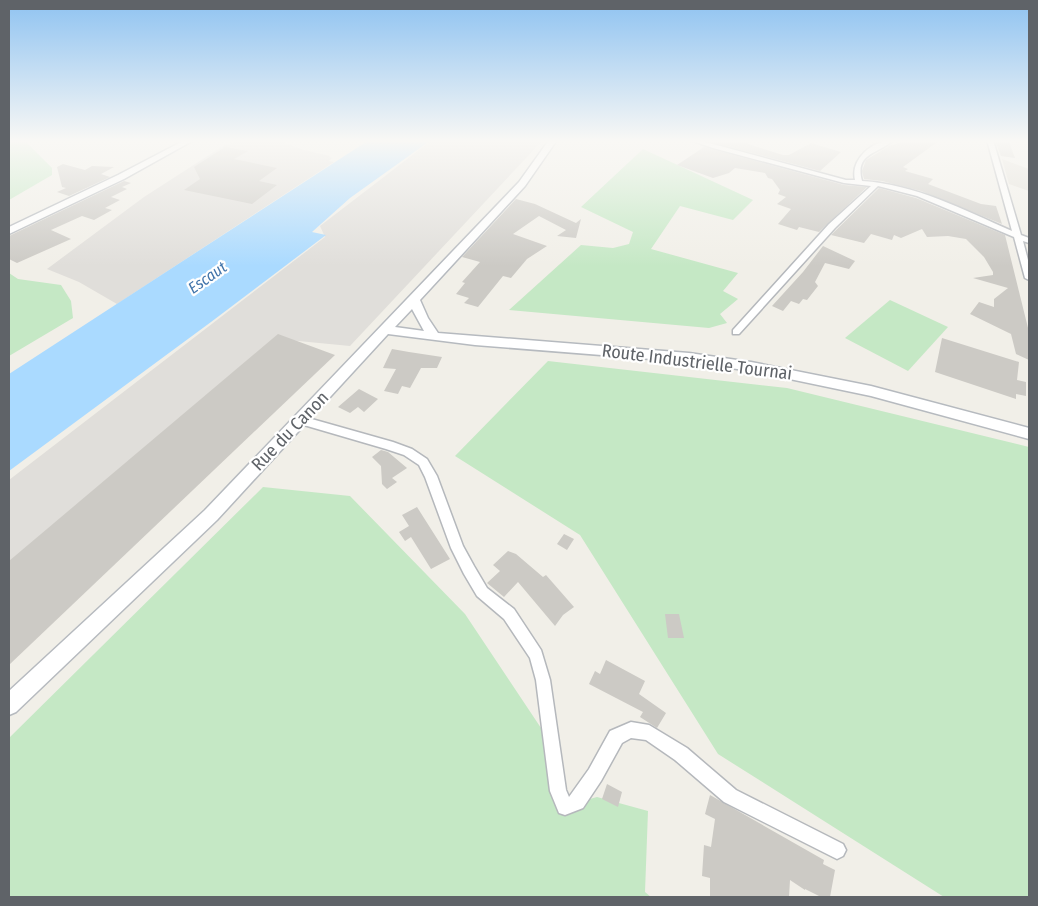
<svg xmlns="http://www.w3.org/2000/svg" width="1038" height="906" font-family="'Fira Sans Condensed',sans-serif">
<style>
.industrial{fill:#e0deda}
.education{fill:#e1ded6}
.green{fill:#c5e8c5}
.water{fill:#aadaff}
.building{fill:#cccac5}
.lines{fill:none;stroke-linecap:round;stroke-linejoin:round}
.minor-casing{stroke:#b5b8bc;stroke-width:3}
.secondary-casing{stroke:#b6babf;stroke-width:3}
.minor{fill:#fff;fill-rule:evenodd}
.secondary{fill:#fff;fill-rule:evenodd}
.labels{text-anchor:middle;stroke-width:4.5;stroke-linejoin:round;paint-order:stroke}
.far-water-label{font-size:16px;font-style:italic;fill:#4174aa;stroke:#fff}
.street-label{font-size:18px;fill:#5f6368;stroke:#fff}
</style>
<rect width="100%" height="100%" fill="#f1efe8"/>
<g class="industrial">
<path d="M 242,140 L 275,140 L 304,150 L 330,156 L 329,157 L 332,158 L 329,161 L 334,162 L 117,304 L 79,282 L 47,269 L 144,197 L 223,146 Z"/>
<path d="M 432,140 L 543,140 L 350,346 L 288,340 L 9,573 L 9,480 L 325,237 L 320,226 Z"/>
</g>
<path class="education" d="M 1002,159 L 1029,169 L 1029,191 L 1009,184 Z"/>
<g class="green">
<path d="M 9,140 L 24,140 L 52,168 L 52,175 L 9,200 Z"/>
<path d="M 643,149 L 753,200 L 733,220 L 680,206 L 651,249 L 738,273 L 723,291 L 738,299 L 720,314 L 727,323 L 709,328 L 509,310 L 581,245 L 613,248 L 629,244 L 633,232 L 581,207 Z"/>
<path d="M 9,273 L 18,279 L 61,285 L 71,301 L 73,318 L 9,356 Z"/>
<path d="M 890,300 L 948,327 L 908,371 L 845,338 Z"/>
<path d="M 548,361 L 787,388 L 1029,447 L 1029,897 L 944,897 L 718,754 L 580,535 L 455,456 Z"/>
<path d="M 263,487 L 350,496 L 465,614 L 551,743 L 565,806 L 597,797 L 648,811 L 645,892 L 651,897 L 9,897 L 9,738 Z"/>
</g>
<path class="water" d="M 369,140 L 431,140 L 350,198 L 312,232 L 326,235 L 211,322 L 9,471 L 9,374 Z"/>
<g class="building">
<path d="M 714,140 L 752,140 L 748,144 L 783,155 L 789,155 L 811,143 L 841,152 L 820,171 L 711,142 Z"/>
<path d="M 908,140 L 940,140 L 903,167 L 908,169 L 905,171 L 933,179 L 928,184 L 981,204 L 996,206 L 1002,224 L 921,191 L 882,181 L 864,179 L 862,171 L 866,160 L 889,146 Z"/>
<path d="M 995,140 L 1006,140 L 1009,142 L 1015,158 L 1001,156 Z"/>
<path d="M 225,147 L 248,151 L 234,159 L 277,168 L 259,181 L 277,185 L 252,204 L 184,190 L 200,179 L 194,167 Z"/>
<path d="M 704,147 L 844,185 L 867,187 L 819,232 L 799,227 L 797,230 L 778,224 L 791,209 L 777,204 L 786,197 L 778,194 L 780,190 L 772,179 L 768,178 L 765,173 L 735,168 L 729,173 L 713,178 L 677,165 Z"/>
<path d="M 63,164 L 85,170 L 92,166 L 114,167 L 101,174 L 110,177 L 69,196 L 57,192 L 66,188 L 62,187 L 57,167 Z"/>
<path d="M 124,181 L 131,183 L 122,187 L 127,189 L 111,197 L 120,200 L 105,208 L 112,210 L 94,220 L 82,216 L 51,230 L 71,239 L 17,263 L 9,259 L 9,236 Z"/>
<path d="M 879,188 L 916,198 L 1005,235 L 1029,332 L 1029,360 L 1016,354 L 1011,334 L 970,314 L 979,302 L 994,307 L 994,299 L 1008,288 L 973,278 L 993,275 L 993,272 L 984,257 L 966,239 L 948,236 L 927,237 L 922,229 L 901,238 L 894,235 L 892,240 L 871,234 L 864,243 L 831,235 Z"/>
<path d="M 516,199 L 535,204 L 576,223 L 581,219 L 576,238 L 557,236 L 566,230 L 539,216 L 513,234 L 547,246 L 527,259 L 511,278 L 503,276 L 478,307 L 464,303 L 469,298 L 456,294 L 465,283 L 462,282 L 480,262 L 462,257 Z"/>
<path d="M 823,246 L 855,261 L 849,269 L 825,263 L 815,282 L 818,286 L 807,300 L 803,299 L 799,304 L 791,301 L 783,311 L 772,306 L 803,272 Z"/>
<path d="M 278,334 L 335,355 L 9,665 L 9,561 Z"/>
<path d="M 942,338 L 1019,362 L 1017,380 L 1026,382 L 1026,396 L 1016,394 L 1016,399 L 935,372 Z"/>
<path d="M 392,349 L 409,352 L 442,357 L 437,368 L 421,368 L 410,388 L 402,386 L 398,394 L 384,391 L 396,369 L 383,368 Z"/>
<path d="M 359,389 L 378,399 L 364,412 L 358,407 L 350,413 L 338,407 Z"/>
<path d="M 381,450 L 388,452 L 407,468 L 392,478 L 397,482 L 387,489 L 382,484 L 381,466 L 372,457 Z"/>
<path d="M 417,507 L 450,559 L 431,569 L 411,537 L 405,541 L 399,532 L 409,526 L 402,515 Z"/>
<path d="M 564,534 L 574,539 L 567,550 L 557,544 Z"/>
<path d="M 508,551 L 516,554 L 543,577 L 546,575 L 574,607 L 563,615 L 555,626 L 518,582 L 504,597 L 487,583 L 500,571 L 493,565 Z"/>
<path d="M 665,614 L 679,614 L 684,638 L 668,638 Z"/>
<path d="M 606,660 L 645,681 L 639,694 L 666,713 L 657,728 L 640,717 L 643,712 L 589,684 L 595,671 L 600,674 Z"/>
<path d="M 607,784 L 622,792 L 618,807 L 602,799 Z"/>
<path d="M 710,795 L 824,860 L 823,864 L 835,870 L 830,897 L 821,897 L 805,889 L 805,890 L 790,880 L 789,897 L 710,897 L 710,878 L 702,876 L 704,845 L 711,847 L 715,819 L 705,814 Z"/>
</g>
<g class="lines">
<defs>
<g id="minor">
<path d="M 690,140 L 698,140 L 846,180 L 855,180 C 850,159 873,140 893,140 C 880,154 854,152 862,181 C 915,184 964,210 1012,231 L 987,140 L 993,140 L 1021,235 L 1029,238 L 1029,243 L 1023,241 L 1029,264 L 1029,280 L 1025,278 L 1014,237 L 917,196 L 878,186 L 835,228 L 739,334 L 733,334 L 733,330 L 829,224 L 871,186 L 844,183 L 713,148 Z"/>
<path d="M 301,416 L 393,442 L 412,449 L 427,459 L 437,476 L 463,546 L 474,566 L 487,588 L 514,609 L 541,650 L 550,680 L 566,790 L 569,797 L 589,769 L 610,731 L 631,722 L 649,725 L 687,748 L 736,790 L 843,844 L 846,850 L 843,856 L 837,859 L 831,856 L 724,802 L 675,760 L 646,740 L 631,738 L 622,743 L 601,781 L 583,808 L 565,815 L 559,813 L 550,791 L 536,680 L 530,658 L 504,619 L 477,596 L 464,574 L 451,548 L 425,477 L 419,465 L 404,455 L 386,449 L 297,423 L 296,420 L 297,417 Z"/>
</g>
<g id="secondary">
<path d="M 185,140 L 194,140 L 124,179 L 9,234 L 9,227 L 118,175 Z"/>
<path d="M 549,140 L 557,140 L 525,186 L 420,300 L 428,318 L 438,333 L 689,353 L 751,362 L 871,386 L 1029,428 L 1029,439 L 871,396 L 751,371 L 689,362 L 475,345 L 388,334 L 217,520 L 16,712 L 9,715 L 9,691 L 205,510 L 519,182 ZM 412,309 L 424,331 L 395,327 Z"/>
</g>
</defs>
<use href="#minor" class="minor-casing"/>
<use href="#secondary" class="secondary-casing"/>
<use href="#minor" class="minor"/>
<use href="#secondary" class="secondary"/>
</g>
<linearGradient id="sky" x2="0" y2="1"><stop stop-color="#8fc3f1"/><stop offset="0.53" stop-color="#f9f8f5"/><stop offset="1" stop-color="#f9f8f5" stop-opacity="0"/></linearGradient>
<rect width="1038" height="266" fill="url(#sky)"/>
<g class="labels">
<g class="far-water-label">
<text transform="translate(207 277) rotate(-35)" y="6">Escaut</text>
</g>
<g class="street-label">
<text transform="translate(697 362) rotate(7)" y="6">Route Industrielle Tournai</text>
<text transform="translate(290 431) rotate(-46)" y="6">Rue du Canon</text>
</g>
</g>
<rect width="1038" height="906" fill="none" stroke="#5f6368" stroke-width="20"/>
</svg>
